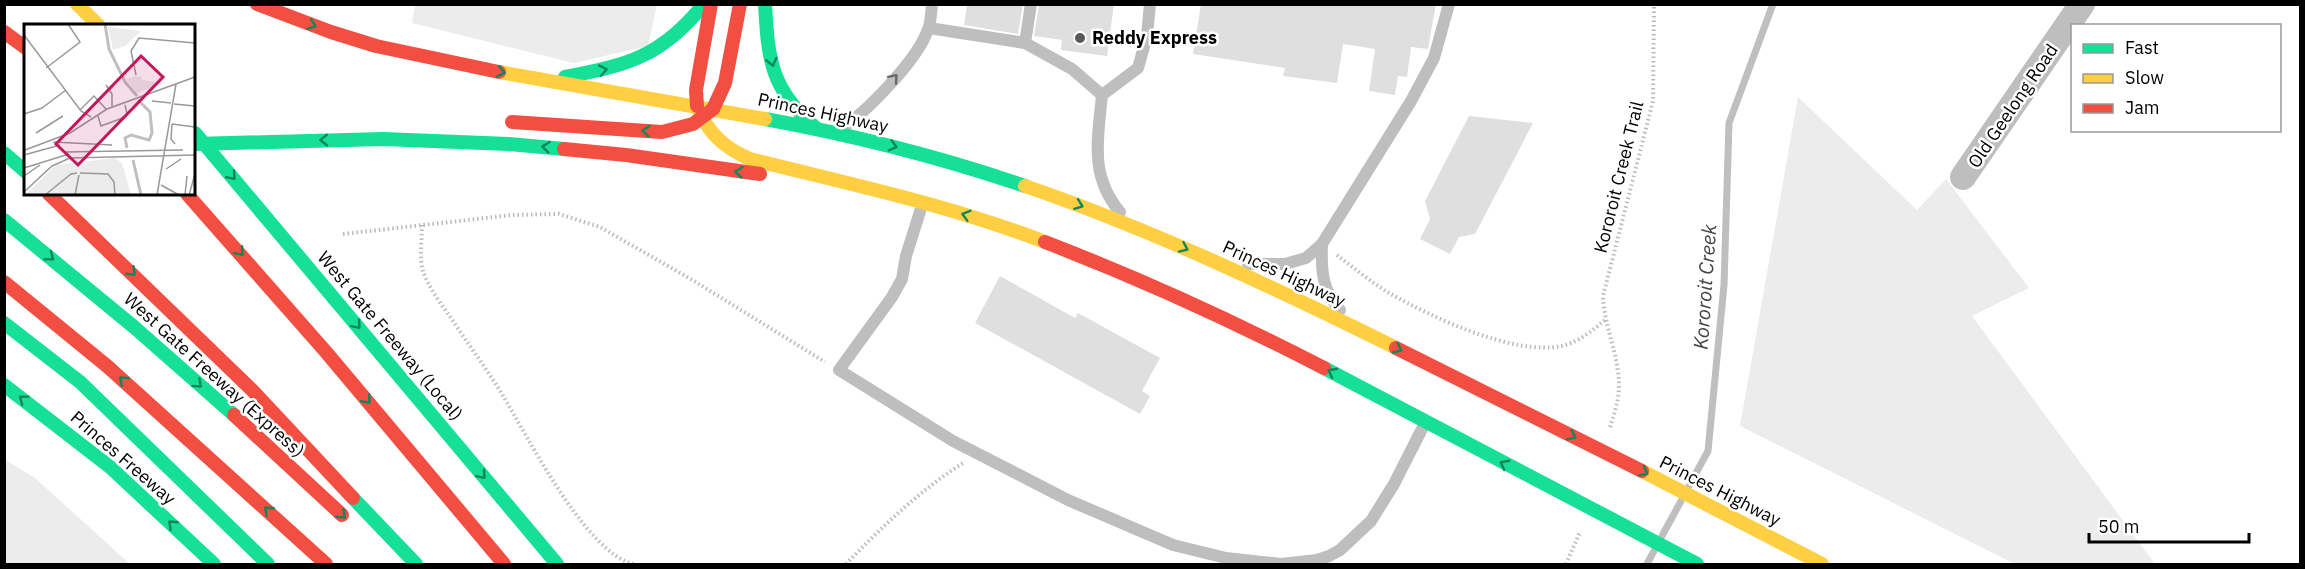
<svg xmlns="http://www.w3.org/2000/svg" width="2305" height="569" font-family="'IBM Plex Sans',sans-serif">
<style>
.green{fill:#ececec}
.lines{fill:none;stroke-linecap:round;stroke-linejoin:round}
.stream{stroke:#bfbfbf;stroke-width:7}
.building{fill:#dfdfdf}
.path{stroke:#b9b9b9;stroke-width:4;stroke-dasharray:1.5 3;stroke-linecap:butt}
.lane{stroke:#bebebe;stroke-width:12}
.street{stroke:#bebebe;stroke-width:26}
.fast{stroke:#16e098;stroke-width:14}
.slow{stroke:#ffcf43;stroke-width:14}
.jam{stroke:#f24e42;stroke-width:14}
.oneway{stroke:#0d865b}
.oneway2{stroke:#686868}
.poi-dot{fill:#595959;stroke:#fff;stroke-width:2}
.labels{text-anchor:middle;stroke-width:5;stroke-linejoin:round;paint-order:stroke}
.poi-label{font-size:18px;font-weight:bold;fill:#000;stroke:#fff;text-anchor:start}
.street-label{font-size:18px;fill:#000;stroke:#fff}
.water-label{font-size:20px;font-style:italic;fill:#444;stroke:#fff}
.inset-river{fill:none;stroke:#bfbfbf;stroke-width:3}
.inset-road{fill:none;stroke:#999;stroke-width:1.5}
.view{fill:#c2185b;fill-opacity:0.15;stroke:#c2185b;stroke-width:3}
.inset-edge{fill:none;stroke:#000;stroke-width:3}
</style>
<rect width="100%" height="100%" fill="#fff"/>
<g class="green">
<path d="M 415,5 L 657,5 L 648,46 L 574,63 L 412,23 Z"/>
<path d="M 1798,97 L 1917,210 L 1946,179 L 2029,288 L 1972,316 L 2155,564 L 2015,564 L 1740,426 Z"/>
<path d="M 4,459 L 35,478 L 130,564 L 5,564 Z"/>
</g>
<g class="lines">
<g class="stream">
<path d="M 1689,486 L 1708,451 L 1724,285 L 1729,123 L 1773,4"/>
<path d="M 1662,536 L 1681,501"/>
<path d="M 1647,564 L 1654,551"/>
</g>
</g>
<g class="building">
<path d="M 967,4 L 1023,4 L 1018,34 L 964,25 Z"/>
<path d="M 1039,4 L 1114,4 L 1107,56 L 1061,50 L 1062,40 L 1034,36 Z"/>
<path d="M 1201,4 L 1436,4 L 1428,49 L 1411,47 L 1407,77 L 1398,76 L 1395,95 L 1369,91 L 1375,49 L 1343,44 L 1337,83 L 1283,76 L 1285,68 L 1193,54 Z"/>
<path d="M 1469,116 L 1533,123 L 1475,234 L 1459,237 L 1450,254 L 1420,239 L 1430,219 L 1425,201 Z"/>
<path d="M 1000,276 L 1075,318 L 1078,313 L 1160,358 L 1142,391 L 1150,396 L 1140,414 L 975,323 Z"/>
</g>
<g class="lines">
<g class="path">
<path d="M 422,225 C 422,239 419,258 423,271 C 429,288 441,304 451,318 C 468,344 486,368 502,394 C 527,435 586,554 634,564"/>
<path d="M 343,234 L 512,215 L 559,214 L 600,227 L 694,281 L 825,362"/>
<path d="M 1337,255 C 1354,268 1371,282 1389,293 C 1432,317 1513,356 1562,346 C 1579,342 1593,330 1605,320"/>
<path d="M 1610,427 C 1614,415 1618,402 1619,390 C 1620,357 1604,327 1603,296 L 1653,101 L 1654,4"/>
<path d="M 846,564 C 882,527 919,491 963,463"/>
<path d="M 1566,564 L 1580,532"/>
</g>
<g class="lane">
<path d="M 929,28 L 1025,43 L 1072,69 L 1102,95"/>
<path d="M 1025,43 L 1031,4"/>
<path d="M 839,130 C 866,113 916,61 927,32 C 931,24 931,14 932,4"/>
<path d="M 923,202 L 906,256 L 902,279 L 892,297 L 839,370 L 953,441 L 1068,500 L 1173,545 L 1226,558 L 1281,564 L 1317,560 L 1329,556 L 1340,550 L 1371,521 L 1394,484 L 1425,423"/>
<path d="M 1120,212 C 1089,175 1098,139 1102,95 L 1138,68 L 1147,36 L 1150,4"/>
<path d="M 1322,244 C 1321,269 1322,291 1340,310"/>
<path d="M 1248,264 L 1285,264 L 1306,258 L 1322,244 L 1411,101 L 1434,58 L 1449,4"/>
</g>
<path class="street" d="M 1963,177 L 2082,4"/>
<g class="fast">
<path d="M 765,4 C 768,60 771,90 816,128"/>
<path d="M 565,77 C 629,65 662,56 704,4"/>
<path d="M 765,119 C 853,135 940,157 1025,186"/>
<path d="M 195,133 L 557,564"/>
<path d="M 194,144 L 383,139 L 509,144 L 564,149"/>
<path d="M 4,153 L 26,172"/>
<path d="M 4,220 L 134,327 L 234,415"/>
<path d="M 4,323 L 80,382 L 268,564"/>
<path d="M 1324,368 L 1697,564"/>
<path d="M 4,385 L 110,467 L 214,564"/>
<path d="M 353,498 L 416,564"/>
</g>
<g class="slow">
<path d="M 77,4 L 99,26"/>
<path d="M 499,72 L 765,119"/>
<path d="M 697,106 C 707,132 724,148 750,159 C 849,184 950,205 1045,242"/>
<path d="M 1025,186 C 1153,230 1275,288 1396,348"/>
<path d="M 1642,471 L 1822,564"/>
</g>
<g class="jam">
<path d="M 257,4 L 331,32 L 376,46 L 499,72"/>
<path d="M 4,32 L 26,48"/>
<path d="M 697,106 L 696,90 L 711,4"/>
<path d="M 713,109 L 725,83 L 740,4"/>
<path d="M 512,122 L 662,132 L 693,124 L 713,109"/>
<path d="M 564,149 L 626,155 L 760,174"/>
<path d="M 49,194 L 252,390 L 353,498"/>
<path d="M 187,194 L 326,352 L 504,564"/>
<path d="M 1045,242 C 1141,279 1233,321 1324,368"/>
<path d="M 4,282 L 107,366 L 326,564"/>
<path d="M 1396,348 L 1642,471"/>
<path d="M 234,415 L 342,515"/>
</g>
</g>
<defs><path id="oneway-chevron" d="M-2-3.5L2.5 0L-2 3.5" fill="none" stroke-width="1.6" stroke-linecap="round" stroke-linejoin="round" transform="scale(1.5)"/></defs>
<g class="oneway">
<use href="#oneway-chevron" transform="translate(312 25) rotate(21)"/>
<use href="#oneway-chevron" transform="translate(772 62) rotate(77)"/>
<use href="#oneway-chevron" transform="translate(603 70) rotate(-11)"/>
<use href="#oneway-chevron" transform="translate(501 72) rotate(12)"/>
<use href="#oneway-chevron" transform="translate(646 131) rotate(-175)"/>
<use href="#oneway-chevron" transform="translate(324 140) rotate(179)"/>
<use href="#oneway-chevron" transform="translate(893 146) rotate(15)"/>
<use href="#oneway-chevron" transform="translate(546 147) rotate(-174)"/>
<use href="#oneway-chevron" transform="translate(739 172) rotate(-174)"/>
<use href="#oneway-chevron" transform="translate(232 176) rotate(49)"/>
<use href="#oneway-chevron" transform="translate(1079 205) rotate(20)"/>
<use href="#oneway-chevron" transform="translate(966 215) rotate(-164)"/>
<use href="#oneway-chevron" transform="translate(1184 248) rotate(24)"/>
<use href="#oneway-chevron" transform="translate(240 252) rotate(49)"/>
<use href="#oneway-chevron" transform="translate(50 257) rotate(39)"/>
<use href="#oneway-chevron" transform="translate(132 272) rotate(44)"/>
<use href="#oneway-chevron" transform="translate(357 325) rotate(50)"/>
<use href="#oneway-chevron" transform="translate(1398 349) rotate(26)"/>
<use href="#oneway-chevron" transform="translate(1332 372) rotate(-152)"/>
<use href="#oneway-chevron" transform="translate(123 380) rotate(-138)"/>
<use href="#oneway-chevron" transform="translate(198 384) rotate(42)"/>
<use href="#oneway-chevron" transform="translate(23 399) rotate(-143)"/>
<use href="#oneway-chevron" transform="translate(367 400) rotate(50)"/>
<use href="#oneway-chevron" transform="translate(1572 436) rotate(26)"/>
<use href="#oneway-chevron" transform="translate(1504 464) rotate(-152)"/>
<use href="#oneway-chevron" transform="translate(1644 472) rotate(27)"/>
<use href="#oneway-chevron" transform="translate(482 475) rotate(50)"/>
<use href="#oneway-chevron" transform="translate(268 510) rotate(-137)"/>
<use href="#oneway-chevron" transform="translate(342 515) rotate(44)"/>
<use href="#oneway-chevron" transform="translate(172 524) rotate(-137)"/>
</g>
<use class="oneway2" href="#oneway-chevron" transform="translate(894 78) rotate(-49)"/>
<circle class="poi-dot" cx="1080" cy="38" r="6"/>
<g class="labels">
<g class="poi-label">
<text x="1092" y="44">Reddy Express</text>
</g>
<g class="street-label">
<text transform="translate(2013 106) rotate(-56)" y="6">Old Geelong Road</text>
<text transform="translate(823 113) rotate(12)" y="6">Princes Highway</text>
<text transform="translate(1619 177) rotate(-76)" y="6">Kororoit Creek Trail</text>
<text transform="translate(1284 274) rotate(25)" y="6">Princes Highway</text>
<text transform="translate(390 336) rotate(50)" y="6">West Gate Freeway (Local)</text>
<text transform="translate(214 375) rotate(42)" y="6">West Gate Freeway (Express)</text>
<text transform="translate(123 458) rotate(41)" y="6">Princes Freeway</text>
<text transform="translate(1720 491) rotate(27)" y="6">Princes Highway</text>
</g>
<g class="water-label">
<text transform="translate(1705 287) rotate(-86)" y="7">Kororoit Creek</text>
</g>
</g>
<g transform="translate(24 24)">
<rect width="171" height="171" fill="#fff"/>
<path d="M 84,3 L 117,7 L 101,22 L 89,26 ZM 111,52 L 118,53 L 118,56 L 141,59 L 113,69 L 102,55 ZM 91,134 L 98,139 L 107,171 L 1,171 L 32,141 Z" fill="#ececec"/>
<path class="inset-river" d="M 81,0 L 85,25 L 101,58 L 113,72M 103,124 L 101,114 L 107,111 L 125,116 L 128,109 L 126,88 L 114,76M 109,136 L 117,171"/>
<path class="inset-road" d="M 0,11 L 57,87 L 67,93M 22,44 L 56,18 L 44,0M 112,51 L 107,27 L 115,14 L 171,19M 82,61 L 88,70 L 88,82M 128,77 L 147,79M 150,80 L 171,82M 56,86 L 70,72 L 82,85M 0,90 L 18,84 L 42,66M 74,92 L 77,102 L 96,95 L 103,90 L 101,81M 148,100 L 171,103M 148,100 L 147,115 L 151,120M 12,109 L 39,92M 29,118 L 88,121M 1,126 L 46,109 L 83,85 L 171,53M 40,128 L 159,126M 0,131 L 36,121M 0,144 L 45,130M 142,145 L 157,135M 56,149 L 84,150 L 90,158 L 91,171M 0,152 L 16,141M 137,161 L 155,171M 0,168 L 28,142 L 46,134 L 171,131M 21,171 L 47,150 L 53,149M 51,171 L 55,151M 133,171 L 152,60M 161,171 L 163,152M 165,171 L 171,150"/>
<path class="view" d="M 117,32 L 139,53 L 54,141 L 32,120 Z"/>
<rect width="171" height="171" class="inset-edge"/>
</g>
<rect width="2305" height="569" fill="none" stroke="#000000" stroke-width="12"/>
<rect x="2071" y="24" width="210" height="108" fill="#ffffff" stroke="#999999" stroke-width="1.5"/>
<rect x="2083" y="44" width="30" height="9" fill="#16e098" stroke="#999999" stroke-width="1.5"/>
<text x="2125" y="54" font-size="18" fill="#000000">Fast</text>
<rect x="2083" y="74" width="30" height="9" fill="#ffcf43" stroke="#999999" stroke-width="1.5"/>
<text x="2125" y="84" font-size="18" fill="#000000">Slow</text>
<rect x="2083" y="104" width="30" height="9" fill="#f24e42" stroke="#999999" stroke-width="1.5"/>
<text x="2125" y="114" font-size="18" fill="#000000">Jam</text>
<path d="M2089 533v9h160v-9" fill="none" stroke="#000000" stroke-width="3"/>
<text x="2098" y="533" font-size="18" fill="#000000" stroke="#ffffff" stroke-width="4.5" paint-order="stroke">50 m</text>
</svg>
